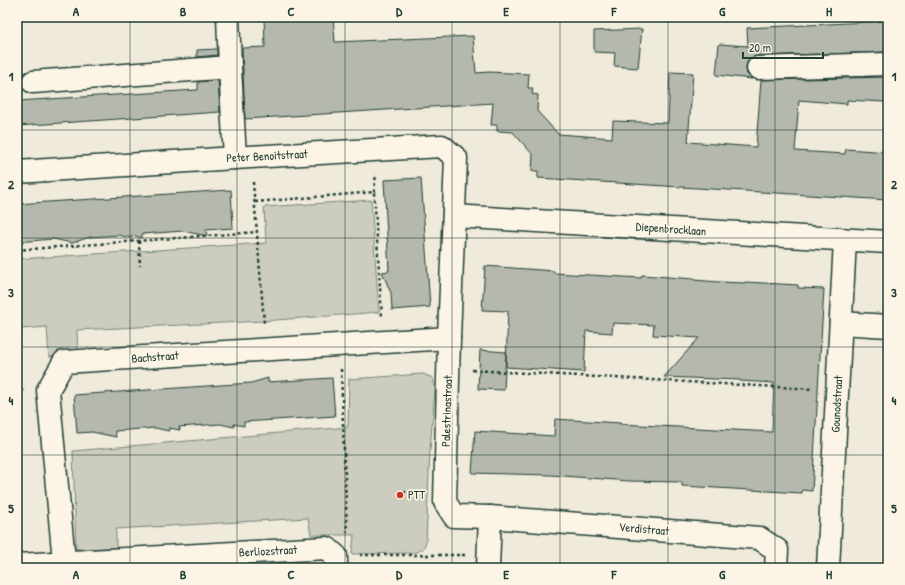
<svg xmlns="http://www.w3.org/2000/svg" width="905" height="585" font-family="'Patrick Hand',sans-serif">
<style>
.green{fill:#cccdbf;stroke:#76857a}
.building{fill:#b5b9ad;stroke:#1f3d34}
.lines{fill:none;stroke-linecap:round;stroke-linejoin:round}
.minor-casing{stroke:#1f3d34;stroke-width:25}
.path{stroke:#1f3d34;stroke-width:2.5;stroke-dasharray:3 3;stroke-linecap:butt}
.minor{stroke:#fcf5e5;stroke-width:22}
.grid{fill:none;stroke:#1f3d34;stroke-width:1;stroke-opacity:0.55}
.poi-dot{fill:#c8321e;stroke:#fcf5e5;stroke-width:1.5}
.labels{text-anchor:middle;stroke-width:3.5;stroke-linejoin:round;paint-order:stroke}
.street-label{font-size:12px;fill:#1f3d34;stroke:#fcf5e5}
.poi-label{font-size:12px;fill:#1f3d34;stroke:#fcf5e5;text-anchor:start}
.neatline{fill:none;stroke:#1f3d34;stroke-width:1.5}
.grid-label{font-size:13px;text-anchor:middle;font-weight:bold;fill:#1f3d34}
</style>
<rect width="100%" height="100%" fill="#efeada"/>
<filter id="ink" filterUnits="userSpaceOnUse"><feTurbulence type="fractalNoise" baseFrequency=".025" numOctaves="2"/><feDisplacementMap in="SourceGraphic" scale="8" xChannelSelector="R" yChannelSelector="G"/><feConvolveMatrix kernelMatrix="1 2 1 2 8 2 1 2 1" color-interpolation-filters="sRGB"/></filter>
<g filter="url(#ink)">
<g class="green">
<path d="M 371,200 L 379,312 L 263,321 L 77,330 L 78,355 L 49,357 L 47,327 L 20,329 L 17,303 L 17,259 L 266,243 L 264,207 Z"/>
<path d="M 423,374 L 433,378 L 435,389 L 430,450 L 426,542 L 423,549 L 414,553 L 352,554 L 354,535 L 311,535 L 308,518 L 116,529 L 116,548 L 76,549 L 73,451 L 348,427 L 349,379 Z"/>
</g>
<g class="building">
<path d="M 264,17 L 333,17 L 335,42 L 473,36 L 476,73 L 489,72 L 529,74 L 528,88 L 533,88 L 532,94 L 538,95 L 537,111 L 558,134 L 612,138 L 613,121 L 668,123 L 670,72 L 693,73 L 688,142 L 756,147 L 761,80 L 888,77 L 888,94 L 885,94 L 885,102 L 847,100 L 847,104 L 799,100 L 795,151 L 845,154 L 846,149 L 888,152 L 888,200 L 538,178 L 538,171 L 532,171 L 533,155 L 513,132 L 497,131 L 497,125 L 491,125 L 493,103 L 245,119 L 242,48 L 265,47 Z"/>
<path d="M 888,21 L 888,52 L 758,56 L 751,58 L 747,62 L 746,69 L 747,74 L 752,79 L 716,75 L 719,44 L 748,46 L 747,28 Z"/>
<path d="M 642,29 L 638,68 L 614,66 L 615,53 L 594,52 L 594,31 Z"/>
<path d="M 217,49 L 217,55 L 197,57 L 197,50 Z"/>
<path d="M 218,80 L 220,112 L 17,126 L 17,101 L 197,90 L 198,90 L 198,82 Z"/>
<path d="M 421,178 L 430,307 L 392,310 L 391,293 L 382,272 L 389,271 L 384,180 Z"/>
<path d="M 231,190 L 233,228 L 206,230 L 207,236 L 183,231 L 142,234 L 142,238 L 132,235 L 132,238 L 118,235 L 90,237 L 72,243 L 53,239 L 17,242 L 17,204 Z"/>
<path d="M 485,266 L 554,271 L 554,273 L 641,278 L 642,275 L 694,279 L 694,280 L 719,282 L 745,283 L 745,282 L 798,285 L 798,288 L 824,289 L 812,491 L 802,490 L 802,493 L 682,486 L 682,482 L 629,481 L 551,475 L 472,473 L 475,431 L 554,436 L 555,419 L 620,423 L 620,424 L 772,432 L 774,383 L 740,381 L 740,380 L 664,377 L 699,338 L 653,335 L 654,325 L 613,323 L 612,333 L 586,331 L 584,372 L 506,367 L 508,311 L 482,310 Z"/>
<path d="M 480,350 L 506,352 L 504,390 L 478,389 Z"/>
<path d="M 268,378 L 268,382 L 332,378 L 335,416 L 244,422 L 244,426 L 234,424 L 234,427 L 220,424 L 179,427 L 180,430 L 169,428 L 169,431 L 155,428 L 115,431 L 116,437 L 92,432 L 77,433 L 74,395 L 251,383 Z"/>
</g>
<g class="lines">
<defs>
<g id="minor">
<path d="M 228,17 L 230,67"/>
<path d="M 758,68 L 888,64"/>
<path d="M 33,82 L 230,67 L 235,158"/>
<path d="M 17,172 L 250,157 L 442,146 L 456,158 L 449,338 L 445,502 L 454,516 L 490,517 L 759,538 L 777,550 L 776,568"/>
<path d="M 454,216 L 888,242"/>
<path d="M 841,323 L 888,326"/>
<path d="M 64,561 L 48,390 L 64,362 L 449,338"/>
<path d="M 17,565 L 327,548 L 336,556 L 336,568"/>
<path d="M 488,568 L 490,517"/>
<path d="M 828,568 L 845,240"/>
</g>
</defs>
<use href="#minor" class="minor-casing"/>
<g class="path">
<path d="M 253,182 L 264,323"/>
<path d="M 374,192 L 376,174"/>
<path d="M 255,202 L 374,192 L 382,318"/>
<path d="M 139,241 L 140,266"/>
<path d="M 17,250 L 257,232"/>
<path d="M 341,369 L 347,532"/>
<path d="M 472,370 L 813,389"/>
<path d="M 17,391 L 24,391"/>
<path d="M 403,492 L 420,493"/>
<path d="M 360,555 L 465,555"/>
</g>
<use href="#minor" class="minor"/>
</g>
</g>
<path class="grid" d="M 130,17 L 130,568M 237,17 L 237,568M 345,17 L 345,568M 452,17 L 452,568M 560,17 L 560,568M 668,17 L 668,568M 775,17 L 775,568M 17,130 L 888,130M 17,238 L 888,238M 17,347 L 888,347M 17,455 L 888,455"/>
<circle class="poi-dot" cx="400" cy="495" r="4"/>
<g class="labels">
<g class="street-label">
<text transform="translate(267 156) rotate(-3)" y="4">Peter Benoitstraat</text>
<text transform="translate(671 229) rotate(4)" y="4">Diepenbrocklaan</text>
<text transform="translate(155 357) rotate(-4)" y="4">Bachstraat</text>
<text transform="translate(837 404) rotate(-87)" y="4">Gounodstraat</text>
<text transform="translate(447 411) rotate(-88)" y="4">Palestrinastraat</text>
<text transform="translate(644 529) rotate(5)" y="4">Verdistraat</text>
<text transform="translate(268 551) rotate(-3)" y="4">Berliozstraat</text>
</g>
<g class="poi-label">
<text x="408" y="499">PTT</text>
</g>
</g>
<rect width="905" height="585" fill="none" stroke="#fcf5e5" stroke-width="44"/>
<path d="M743 52v6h80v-6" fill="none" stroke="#1f3d34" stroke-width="2"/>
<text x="749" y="52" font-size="12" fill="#1f3d34" stroke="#fcf5e5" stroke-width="3" paint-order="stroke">20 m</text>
<rect x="22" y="22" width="861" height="541" class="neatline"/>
<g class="grid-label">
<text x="76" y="16">A</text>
<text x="183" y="16">B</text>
<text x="291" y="16">C</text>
<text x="399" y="16">D</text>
<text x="506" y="16">E</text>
<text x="614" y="16">F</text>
<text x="722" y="16">G</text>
<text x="829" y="16">H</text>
<text x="11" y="81">1</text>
<text x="894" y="81">1</text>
<text x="11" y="189">2</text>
<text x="894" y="189">2</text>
<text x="11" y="297">3</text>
<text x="894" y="297">3</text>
<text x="11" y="405">4</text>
<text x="894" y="405">4</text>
<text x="11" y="513">5</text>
<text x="894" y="513">5</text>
<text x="76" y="579">A</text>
<text x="183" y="579">B</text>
<text x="291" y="579">C</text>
<text x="399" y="579">D</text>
<text x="506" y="579">E</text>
<text x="614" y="579">F</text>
<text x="722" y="579">G</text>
<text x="829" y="579">H</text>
</g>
</svg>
